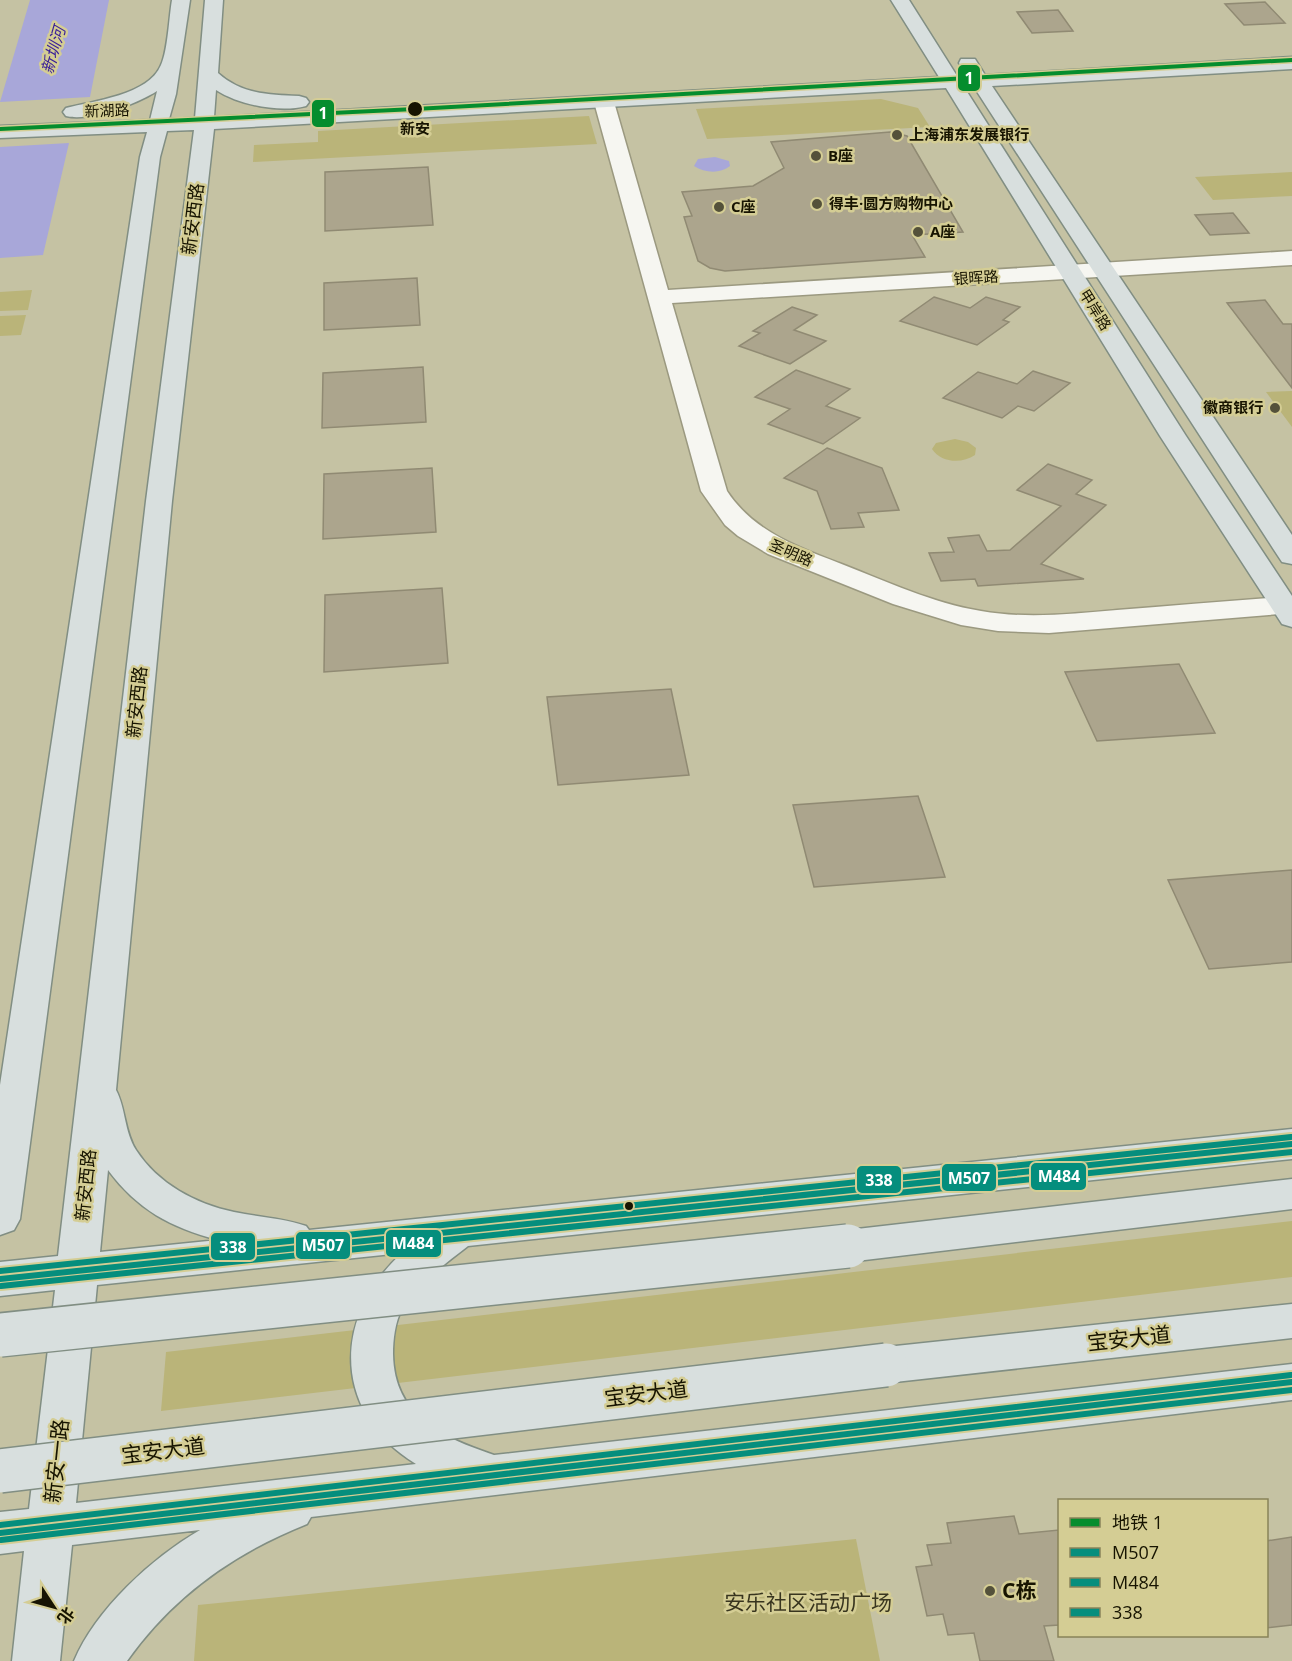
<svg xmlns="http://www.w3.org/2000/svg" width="1292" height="1661" font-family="'Open Sans','Noto Sans SC',sans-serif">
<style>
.green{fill:#bab479}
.water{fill:#a8a7d9}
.building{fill:#aca58d;stroke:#908a73;stroke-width:1.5}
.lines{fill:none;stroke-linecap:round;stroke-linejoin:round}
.minor-casing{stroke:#9b9980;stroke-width:3}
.major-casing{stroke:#818e83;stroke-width:3}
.minor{fill:#f6f6f1;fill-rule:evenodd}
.major{fill:#d8dfde;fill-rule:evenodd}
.major-bridge-casing{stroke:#818e83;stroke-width:46;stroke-linecap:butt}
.major-bridge{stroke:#d8dfde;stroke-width:43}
.bus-1-casing{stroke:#d4cd94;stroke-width:10}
.bus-2-casing{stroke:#d4cd94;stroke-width:10}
.bus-3-casing{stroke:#d4cd94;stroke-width:10}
.bus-1{stroke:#058e7d;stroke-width:6}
.bus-2{stroke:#058e7d;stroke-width:6}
.bus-3{stroke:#058e7d;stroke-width:6}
.metro-1-casing{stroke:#d4cd94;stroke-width:7}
.metro-1{stroke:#058d2e;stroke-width:4}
.stop-dot{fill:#171401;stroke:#d4cd94;stroke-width:2}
.poi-dot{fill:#54513a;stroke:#d4cd94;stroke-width:2}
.labels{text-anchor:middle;stroke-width:5;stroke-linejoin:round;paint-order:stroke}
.far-street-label{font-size:15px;fill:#171401;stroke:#d4cd94}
.far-stop-label{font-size:15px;font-weight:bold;fill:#171401;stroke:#d4cd94}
.far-poi-label{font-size:15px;font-weight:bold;fill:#171401;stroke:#d4cd94;text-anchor:start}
.far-water-label{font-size:16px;font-style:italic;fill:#391e98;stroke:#d4cd94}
.street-label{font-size:18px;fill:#171401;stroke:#d4cd94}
.near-street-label{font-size:21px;fill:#171401;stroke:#d4cd94}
.near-poi-label{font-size:21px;font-weight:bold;fill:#171401;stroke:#d4cd94;text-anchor:start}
.near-park-label{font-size:21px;fill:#38351f;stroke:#d4cd94}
.line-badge{stroke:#d4cd94;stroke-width:2}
.badge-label{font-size:16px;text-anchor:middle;font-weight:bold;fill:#fff}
</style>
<rect width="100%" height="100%" fill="#c5c2a3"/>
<g class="green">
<path d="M 881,99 L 918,108 L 930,127 L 707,139 L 696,109 Z"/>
<path d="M 589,116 L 597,144 L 253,162 L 254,145 L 318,142 L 318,131 Z"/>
<path d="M 1292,172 L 1292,196 L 1213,200 L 1195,177 Z"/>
<path d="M 32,290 L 28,310 L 0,311 L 0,292 Z"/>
<path d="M 26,315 L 21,335 L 0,336 L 0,316 Z"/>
<path d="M 1292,391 L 1292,427 L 1266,392 Z"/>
<path d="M 955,439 L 968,442 L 976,448 L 975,455 C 962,464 941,463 932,449 L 936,443 Z"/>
<path d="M 1292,1221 L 1292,1277 L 161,1411 L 166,1352 Z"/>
<path d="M 856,1539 L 880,1661 L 194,1661 L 198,1605 Z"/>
</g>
<g class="water">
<path d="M 30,0 L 109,0 L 90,97 L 0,102 Z"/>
<path d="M 69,143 L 43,255 L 0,258 L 0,147 Z"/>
<path d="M 715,157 L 729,161 L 730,166 C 720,174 705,173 694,166 L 698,159 Z"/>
</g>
<g class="building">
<path d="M 1265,2 L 1285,23 L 1244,25 L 1225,4 Z"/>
<path d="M 1058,10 L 1073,31 L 1032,33 L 1017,12 Z"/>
<path d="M 890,132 L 907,136 L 963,232 L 912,235 L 925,257 L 725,271 L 710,268 L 698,261 L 684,217 L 692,216 L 682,192 L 753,186 L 784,168 L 771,142 Z"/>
<path d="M 428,167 L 433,225 L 325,231 L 325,172 Z"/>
<path d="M 1233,213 L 1249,233 L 1210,235 L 1195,215 Z"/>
<path d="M 417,278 L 420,325 L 324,330 L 324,283 Z"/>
<path d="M 934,297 L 970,308 L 986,297 L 1020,307 L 1003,320 L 1009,322 L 977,345 L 900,321 Z"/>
<path d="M 1265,300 L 1283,324 L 1292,324 L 1292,388 L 1227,303 Z"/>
<path d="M 792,307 L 817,315 L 794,330 L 826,341 L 790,364 L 739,346 L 760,333 L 753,331 Z"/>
<path d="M 423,367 L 426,422 L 322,428 L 323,373 Z"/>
<path d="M 796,370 L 850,389 L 826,406 L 860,418 L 823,444 L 768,424 L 790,409 L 755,397 Z"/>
<path d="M 1033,371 L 1070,383 L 1034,411 L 1018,406 L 1002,418 L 943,398 L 978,372 L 1017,384 Z"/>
<path d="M 827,448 L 882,468 L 899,510 L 858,513 L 864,527 L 831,529 L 817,491 L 784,478 Z"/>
<path d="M 1048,464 L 1092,480 L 1076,494 L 1106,505 L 1041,564 L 1084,579 L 978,586 L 975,579 L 941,581 L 929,553 L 954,552 L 948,538 L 979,535 L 987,551 L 1010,550 L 1061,506 L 1017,490 Z"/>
<path d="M 432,468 L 436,532 L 323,539 L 324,474 Z"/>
<path d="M 442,588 L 448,663 L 324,672 L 325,595 Z"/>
<path d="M 1179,664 L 1215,733 L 1097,741 L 1065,672 Z"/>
<path d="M 671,689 L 689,775 L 558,785 L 547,697 Z"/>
<path d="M 918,796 L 945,877 L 814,887 L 793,805 Z"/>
<path d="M 1292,870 L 1292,962 L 1209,969 L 1168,880 Z"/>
<path d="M 1014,1516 L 1019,1534 L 1059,1530 L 1059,1625 L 1044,1626 L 1054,1661 L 980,1661 L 974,1633 L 948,1635 L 943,1614 L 927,1616 L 916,1567 L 932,1565 L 927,1545 L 951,1543 L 947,1523 Z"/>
<path d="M 1292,1537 L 1292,1625 L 1266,1628 L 1266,1541 Z"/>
</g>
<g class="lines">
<defs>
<path id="minor" d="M 604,96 L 611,98 L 614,102 L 668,290 L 1292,251 L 1292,265 L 672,303 L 727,491 C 753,531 797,547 839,563 C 886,581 932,603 981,611 C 1026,619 1071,614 1117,610 C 1172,606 1228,601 1284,597 L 1292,599 L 1292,613 L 1049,633 L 998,631 L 961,625 L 893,604 L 768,554 L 738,536 L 725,525 L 701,491 L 594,102 L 597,98 Z"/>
<g id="major">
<path d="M 172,0 L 190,0 L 176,94 L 169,119 L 195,118 L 205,0 L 223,0 L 218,73 C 241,94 269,95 299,96 L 306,98 L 309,102 L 306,106 C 280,113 239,105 216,90 L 214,117 L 939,77 L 891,0 L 909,0 L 957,76 L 967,76 L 959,63 L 961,59 L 975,59 L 985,75 L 1292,57 L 1292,69 L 992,86 L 1292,535 L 1292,564 L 1282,562 L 1278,556 L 974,87 L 964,87 L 1186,436 L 1292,596 L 1292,627 L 1282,624 L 1160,436 L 946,88 L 214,129 L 172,501 L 116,1090 C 126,1109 124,1131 136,1150 C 158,1184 196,1204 234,1212 C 258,1217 283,1218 306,1226 L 309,1230 L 1292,1129 L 1292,1159 L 468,1246 C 445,1264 417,1284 402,1309 C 395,1322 393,1340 393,1354 C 394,1417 442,1437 494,1455 L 1292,1364 L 1292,1400 L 311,1517 L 307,1524 C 234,1553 173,1596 127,1661 L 74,1661 C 96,1609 152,1558 200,1530 L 72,1545 L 60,1661 L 12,1661 L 24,1551 L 0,1554 L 0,1512 L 29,1509 L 55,1290 L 0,1296 L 0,1262 L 58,1256 L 146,501 L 194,130 L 167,131 L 160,157 L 20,1219 L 14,1230 L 0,1235 L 0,1085 L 140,157 L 147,132 L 0,138 L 0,126 L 150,120 L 157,91 C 137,104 89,122 66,116 L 63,112 L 66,108 C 93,101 149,95 161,65 C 168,50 169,17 172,0 ZM 108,1170 C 138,1210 170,1227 218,1240 L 100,1252 ZM 402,1253 C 332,1317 332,1413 416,1464 L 76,1503 L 97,1285 Z"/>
<path d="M 1292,1179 L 1292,1209 L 848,1262 L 834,1257 L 828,1246 L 834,1235 L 848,1230 Z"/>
<path d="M 1292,1304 L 1292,1338 L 886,1383 L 871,1378 L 864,1365 L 871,1352 L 886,1347 Z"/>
</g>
</defs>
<use href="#minor" class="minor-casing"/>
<use href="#major" class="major-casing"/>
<use href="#minor" class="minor"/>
<use href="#major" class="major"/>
<defs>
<g id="major-bridge">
<path d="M 0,1335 L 848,1246"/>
<path d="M 0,1471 L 886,1365"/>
</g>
</defs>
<use href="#major-bridge" class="major-bridge-casing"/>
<use href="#major-bridge" class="major-bridge"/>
<defs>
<g id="bus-1">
<path d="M 0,1279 L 1292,1144"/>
<path d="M 0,1533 L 1292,1382"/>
</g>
<g id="bus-2">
<path d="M 1,1286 L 1292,1152"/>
<path d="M 1,1540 L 1292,1390"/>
</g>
<g id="bus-3">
<path d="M 0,1271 L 1291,1137"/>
<path d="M 0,1525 L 1291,1375"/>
</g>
</defs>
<use href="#bus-1" class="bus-1-casing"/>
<use href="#bus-2" class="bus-2-casing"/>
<use href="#bus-3" class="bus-3-casing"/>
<use href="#bus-1" class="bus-1"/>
<use href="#bus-2" class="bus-2"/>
<use href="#bus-3" class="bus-3"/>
<defs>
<path id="metro-1" d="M 0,129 L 415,109 L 1292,60"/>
</defs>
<use href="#metro-1" class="metro-1-casing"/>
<use href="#metro-1" class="metro-1"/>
</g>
<g class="stop-dot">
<circle cx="415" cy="109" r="8"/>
<circle cx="629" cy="1206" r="5"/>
</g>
<g class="poi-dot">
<circle cx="897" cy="135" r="6"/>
<circle cx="816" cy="156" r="6"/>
<circle cx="817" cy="204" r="6"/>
<circle cx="719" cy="207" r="6"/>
<circle cx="918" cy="232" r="6"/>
<circle cx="1275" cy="408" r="6"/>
<circle cx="990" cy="1591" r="6"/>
</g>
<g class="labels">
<g class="far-street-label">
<text transform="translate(107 111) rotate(-2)" y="5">新湖路</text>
<text transform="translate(976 278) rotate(-4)" y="5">银晖路</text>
<text transform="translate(1095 310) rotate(58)" y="5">甲岸路</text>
<text transform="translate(791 553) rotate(23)" y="5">圣明路</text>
</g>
<g class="far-stop-label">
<text x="415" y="134">新安</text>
</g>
<g class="far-poi-label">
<text x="909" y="140">上海浦东发展银行</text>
<text x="828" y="161">B座</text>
<text x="829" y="209">得丰·圆方购物中心</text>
<text x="731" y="212">C座</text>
<text x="930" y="237">A座</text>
<text x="1263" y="413" text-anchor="end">徽商银行</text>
</g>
<g class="far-water-label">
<text transform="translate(53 50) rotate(-74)" y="6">新圳河</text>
</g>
<g class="street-label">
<text transform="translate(193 219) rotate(-83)" y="6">新安西路</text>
<text transform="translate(137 702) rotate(-84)" y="6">新安西路</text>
<text transform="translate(86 1185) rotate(-84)" y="6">新安西路</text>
</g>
<g class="near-street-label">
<text transform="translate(1129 1339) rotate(-6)" y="7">宝安大道</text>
<text transform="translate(646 1394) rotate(-7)" y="7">宝安大道</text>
<text transform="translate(163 1451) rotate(-7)" y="7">宝安大道</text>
<text transform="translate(57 1461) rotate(-84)" y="7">新安一路</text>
</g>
<g class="near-poi-label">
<text x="1002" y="1598">C栋</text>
</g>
<g class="near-park-label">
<text x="808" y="1610">安乐社区活动广场</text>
</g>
</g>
<g class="line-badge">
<rect x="957" y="64" width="24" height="28" rx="6" fill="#058d2e"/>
<rect x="311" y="99" width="24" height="29" rx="6" fill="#058d2e"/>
<rect x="1030" y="1162" width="57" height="29" rx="6" fill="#058e7d"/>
<rect x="941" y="1163" width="56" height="29" rx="6" fill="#058e7d"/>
<rect x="856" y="1165" width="46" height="29" rx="6" fill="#058e7d"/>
<rect x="385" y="1229" width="57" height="29" rx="6" fill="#058e7d"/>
<rect x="295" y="1231" width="56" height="29" rx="6" fill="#058e7d"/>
<rect x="210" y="1232" width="46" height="29" rx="6" fill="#058e7d"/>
</g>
<g class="badge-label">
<text x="969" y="84">1</text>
<text x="323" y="119">1</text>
<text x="1059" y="1182">M484</text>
<text x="969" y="1184">M507</text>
<text x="879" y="1186">338</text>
<text x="413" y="1249">M484</text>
<text x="323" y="1251">M507</text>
<text x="233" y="1253">338</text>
</g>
<rect x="1058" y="1499" width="210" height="138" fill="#d4cd94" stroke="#888359" stroke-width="1.5"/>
<rect x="1070" y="1518" width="30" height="9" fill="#058d2e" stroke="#888359" stroke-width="1.5"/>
<text x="1112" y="1529" font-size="18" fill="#171401">地铁 1</text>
<rect x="1070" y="1548" width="30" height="9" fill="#058e7d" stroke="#888359" stroke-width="1.5"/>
<text x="1112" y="1559" font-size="18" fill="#171401">M507</text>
<rect x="1070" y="1578" width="30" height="9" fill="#058e7d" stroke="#888359" stroke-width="1.5"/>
<text x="1112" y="1589" font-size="18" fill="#171401">M484</text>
<rect x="1070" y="1608" width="30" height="9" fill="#058e7d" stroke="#888359" stroke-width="1.5"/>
<text x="1112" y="1619" font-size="18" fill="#171401">338</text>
<g transform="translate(54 1607) rotate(126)" stroke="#d4cd94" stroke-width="4.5" paint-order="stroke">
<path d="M0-4.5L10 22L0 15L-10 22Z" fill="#171401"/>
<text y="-9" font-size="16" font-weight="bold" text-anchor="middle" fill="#171401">北</text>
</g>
</svg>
